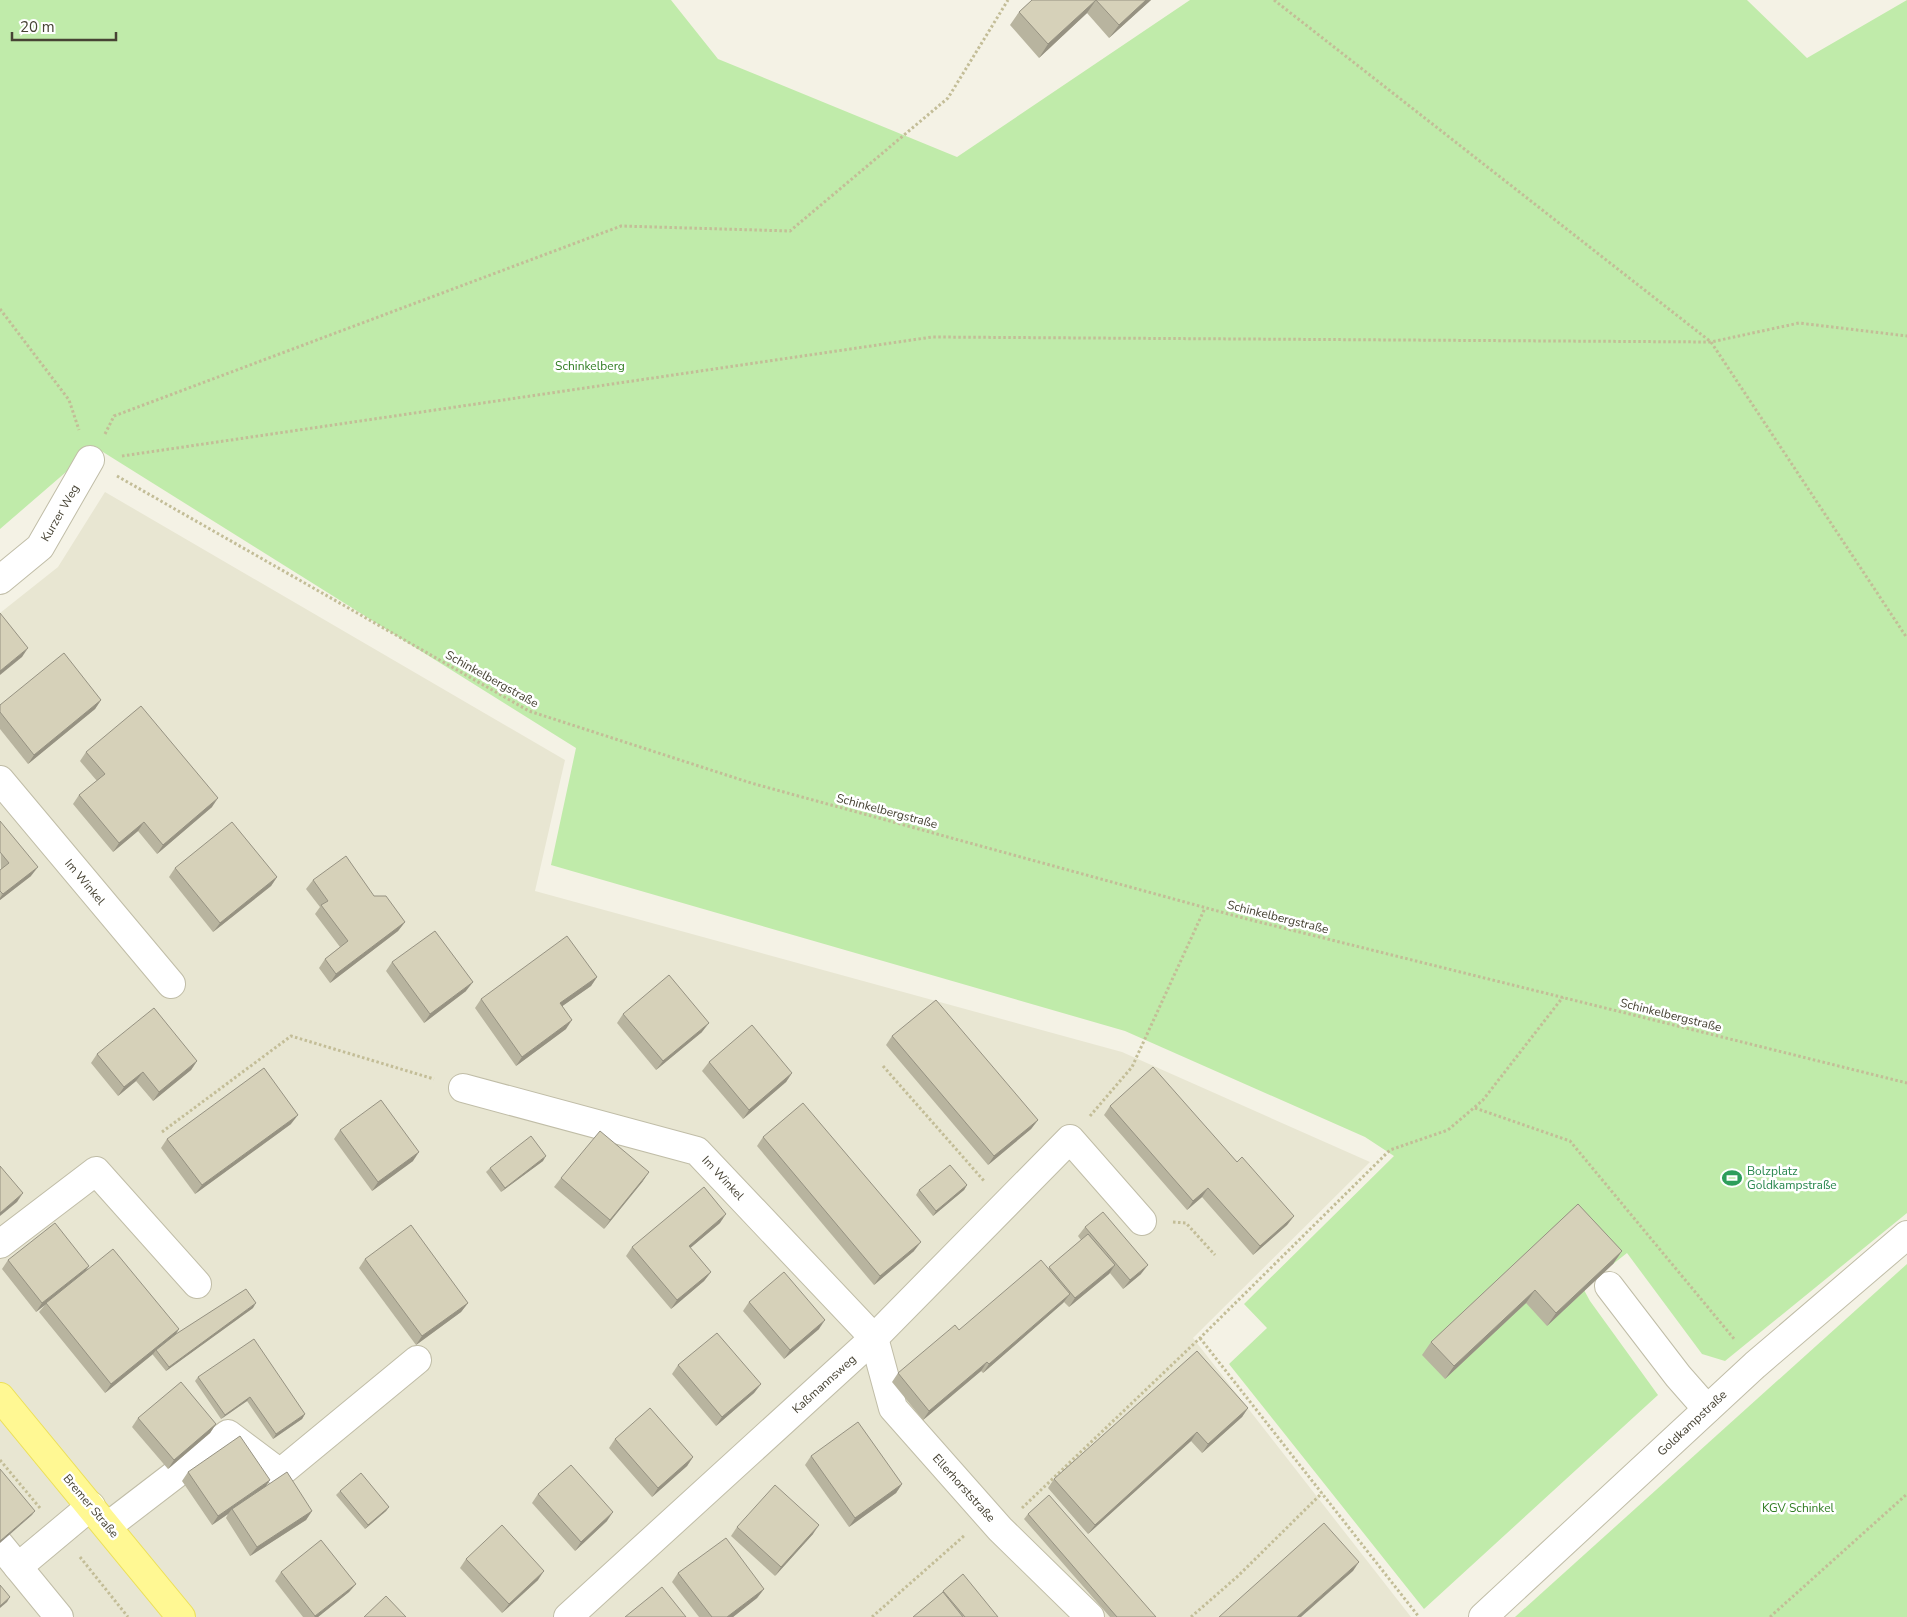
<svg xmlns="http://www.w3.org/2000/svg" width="1907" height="1617" font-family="'Nunito Sans',sans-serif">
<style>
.residential{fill:#e8e6d2}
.green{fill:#c0ebaa}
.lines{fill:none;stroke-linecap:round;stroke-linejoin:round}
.minor-casing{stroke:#c0bda7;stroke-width:30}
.major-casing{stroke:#ece05a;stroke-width:30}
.path{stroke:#c3bd97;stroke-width:3;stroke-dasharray:2.5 2.5;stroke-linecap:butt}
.minor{stroke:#fff;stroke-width:28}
.major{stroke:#fff893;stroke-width:28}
.wall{fill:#b8b49f}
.shaded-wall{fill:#969282}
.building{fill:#d6d1b9;stroke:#969282}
.labels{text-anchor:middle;stroke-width:5;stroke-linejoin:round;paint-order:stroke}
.park-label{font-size:12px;fill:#317d23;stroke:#fff}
.street-label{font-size:12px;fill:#474334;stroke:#fff}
.leisure-label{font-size:12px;fill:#27864d;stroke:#fff;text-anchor:start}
</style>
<rect width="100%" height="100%" fill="#f4f2e5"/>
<path class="residential" d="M 105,492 L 565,760 L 535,891 L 1122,1052 L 1370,1162 L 1193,1338 L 1411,1617 L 0,1617 L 0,613 L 58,567 Z"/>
<g class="green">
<path d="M 0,0 L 671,0 L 718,59 L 957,157 L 1190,0 L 1747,0 L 1807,58 L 1907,0 L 1907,1213 L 1725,1361 L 1702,1354 L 1627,1253 L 1613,1264 L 1569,1217 L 1566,1257 L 1590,1301 L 1658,1395 L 1424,1609 L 1229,1364 L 1267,1328 L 1244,1304 L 1394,1156 L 1365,1137 L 1125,1031 L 551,865 L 576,748 L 95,447 L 0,529 Z"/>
<path d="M 1907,1264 L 1907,1617 L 1515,1617 Z"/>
</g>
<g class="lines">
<defs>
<g id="minor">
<path d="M 0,580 L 40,547 L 90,460"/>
<path d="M 0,780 L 171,984"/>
<path d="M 463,1088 L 697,1151 L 874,1338 L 893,1408 L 1000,1529 L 1090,1617"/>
<path d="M 0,1244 L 96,1171 L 197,1284"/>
<path d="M 1609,1286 L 1678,1376 L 1707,1409"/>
<path d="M 108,1526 L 228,1434 L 280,1473 L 417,1360"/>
<path d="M 0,1545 L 59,1617"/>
<path d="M 18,1567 L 91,1506"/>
<path d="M 568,1617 L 874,1338 L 1070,1139 L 1142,1221"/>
<path d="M 1483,1617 L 1755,1365 L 1907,1235"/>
</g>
<path id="major" d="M 0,1397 L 181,1617"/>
</defs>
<use href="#minor" class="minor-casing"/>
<use href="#major" class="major-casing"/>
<g class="path">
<path d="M 1274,0 L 1711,342 L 1907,638"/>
<path d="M 0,309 L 69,400 L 79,430"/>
<path d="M 105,434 L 114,416 L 621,226 L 790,231 L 948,98 L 1008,0"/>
<path d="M 122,456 L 932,337 L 1711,342 L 1799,323 L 1907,336"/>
<path d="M 117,476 L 529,711 L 751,783 L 1243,918 L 1907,1083"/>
<path d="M 883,1066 L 985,1182"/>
<path d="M 1475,1108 L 1570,1141 L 1735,1340"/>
<path d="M 1090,1116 L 1132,1067 L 1205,908"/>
<path d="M 162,1132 L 291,1036 L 434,1079"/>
<path d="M 1173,1222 L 1186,1223 L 1215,1255"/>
<path d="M 1200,1338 L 1419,1617"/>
<path d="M 0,1460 L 40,1508"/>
<path d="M 1022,1508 L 1200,1338 L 1390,1150 L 1448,1130 L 1483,1100 L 1563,997"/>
<path d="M 80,1557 L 128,1617"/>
<path d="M 872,1617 L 965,1535"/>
<path d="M 1191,1617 L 1238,1576 L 1322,1493"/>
<path d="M 1770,1617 L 1907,1494"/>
</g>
<use href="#minor" class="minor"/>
<use href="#major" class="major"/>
</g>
<g class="wall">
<path d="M 1032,0 L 1151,0 L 1109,38 L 1087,13 L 1039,58 L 1010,25 L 1019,12 Z"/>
<path d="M 101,700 L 95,709 L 28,764 L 0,729 L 0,705 Z"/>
<path d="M 86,752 L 212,807 L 157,854 L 138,831 L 113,852 L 73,804 L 79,795 L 97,781 L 80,761 Z"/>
<path d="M 0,821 L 31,876 L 0,900 L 1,870 Z"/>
<path d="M 175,868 L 277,877 L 271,886 L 213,932 L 169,877 Z"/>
<path d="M 313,880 L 374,896 L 405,922 L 398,931 L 330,983 L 319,968 L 325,959 L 340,947 L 315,914 L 320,907 L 306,889 Z"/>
<path d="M 392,962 L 466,991 L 424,1023 L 386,971 Z"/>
<path d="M 597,977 L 591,986 L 562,1006 L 566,1029 L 516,1066 L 475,1008 L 481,999 Z"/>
<path d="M 623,1014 L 702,1032 L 656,1070 L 617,1023 Z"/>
<path d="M 892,1036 L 1038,1120 L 1031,1129 L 988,1165 L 886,1045 Z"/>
<path d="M 97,1054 L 197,1061 L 191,1070 L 153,1101 L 136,1081 L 118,1096 L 91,1063 Z"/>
<path d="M 709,1062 L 792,1073 L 786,1082 L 743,1119 L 702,1071 Z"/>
<path d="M 1110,1106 L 1237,1162 L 1294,1216 L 1287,1225 L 1253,1255 L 1202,1197 L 1187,1210 L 1104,1115 Z"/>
<path d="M 291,1124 L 195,1194 L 161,1148 L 167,1139 Z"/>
<path d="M 340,1130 L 413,1161 L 372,1191 L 334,1139 Z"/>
<path d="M 763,1137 L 914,1251 L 874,1285 L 757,1146 Z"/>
<path d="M 543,1161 L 501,1192 L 486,1172 L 490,1168 Z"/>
<path d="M 561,1178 L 643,1181 L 604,1229 L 554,1187 Z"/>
<path d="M 967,1185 L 964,1190 L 933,1216 L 916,1195 L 919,1190 Z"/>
<path d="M 1578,1204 L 1622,1251 L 1613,1264 L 1547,1326 L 1526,1303 L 1445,1379 L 1422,1355 L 1431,1342 Z"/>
<path d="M 720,1223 L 690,1248 L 711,1272 L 704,1281 L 671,1309 L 626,1256 L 632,1247 Z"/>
<path d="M 1085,1227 L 1141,1274 L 1123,1289 L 1110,1273 L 1069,1307 L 1064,1302 L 983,1373 L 981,1371 L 923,1420 L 892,1382 L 898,1373 L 1048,1269 L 1081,1240 L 1078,1236 Z"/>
<path d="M 365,1259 L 468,1303 L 461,1312 L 416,1345 L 359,1268 Z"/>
<path d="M 8,1260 L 89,1266 L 84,1272 L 179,1329 L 176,1334 L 253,1308 L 166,1371 L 153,1355 L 153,1354 L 105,1393 L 39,1312 L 45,1305 L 36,1312 L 2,1269 Z"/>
<path d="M 749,1302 L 819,1329 L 784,1359 L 743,1311 Z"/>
<path d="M 678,1365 L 761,1384 L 754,1393 L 716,1426 L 672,1374 Z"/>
<path d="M 198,1377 L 305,1414 L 302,1419 L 273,1439 L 247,1401 L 221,1419 L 195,1381 Z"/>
<path d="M 1248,1408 L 1242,1417 L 1202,1453 L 1191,1441 L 1088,1534 L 1048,1488 L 1054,1479 Z"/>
<path d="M 138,1418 L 216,1424 L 210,1433 L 168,1469 L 132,1427 Z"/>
<path d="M 615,1439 L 693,1457 L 687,1466 L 652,1497 L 609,1448 Z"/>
<path d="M 811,1456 L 902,1484 L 896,1493 L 849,1527 L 805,1465 Z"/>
<path d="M 188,1472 L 266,1487 L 312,1511 L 306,1520 L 250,1556 L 226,1518 L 228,1514 L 212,1525 L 182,1481 Z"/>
<path d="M 340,1491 L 389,1507 L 386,1511 L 365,1529 L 336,1495 Z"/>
<path d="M 538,1494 L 607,1521 L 575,1551 L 532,1503 Z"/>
<path d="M 1028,1514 L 1156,1617 L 1110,1617 L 1024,1519 Z"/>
<path d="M 737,1527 L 813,1534 L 775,1576 L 731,1536 Z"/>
<path d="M 466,1559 L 538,1580 L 502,1613 L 460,1568 Z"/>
<path d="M 281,1572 L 356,1584 L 349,1592 L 318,1617 L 303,1617 L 275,1581 Z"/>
<path d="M 678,1573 L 764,1589 L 757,1598 L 733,1617 L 699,1617 L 672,1582 Z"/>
<path d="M 943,1591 L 998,1617 L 913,1617 L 942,1593 Z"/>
</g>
<g class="shaded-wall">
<path d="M 1096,0 L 1087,13 L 1039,58 L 1048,44 Z"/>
<path d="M 1146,0 L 1151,0 L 1109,38 L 1119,25 Z"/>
<path d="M 28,648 L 22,657 L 0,675 L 0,671 Z"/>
<path d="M 101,700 L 95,709 L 28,764 L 34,755 Z"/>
<path d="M 218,798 L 212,807 L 157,854 L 163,845 Z"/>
<path d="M 144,822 L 138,831 L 113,852 L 119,843 Z"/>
<path d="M 38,867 L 31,876 L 0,900 L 0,898 L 3,894 Z"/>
<path d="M 277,877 L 271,886 L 213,932 L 220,923 Z"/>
<path d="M 405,922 L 398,931 L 330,983 L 336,974 Z"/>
<path d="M 597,977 L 591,986 L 554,1012 L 560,1003 Z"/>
<path d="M 473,982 L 466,991 L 424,1023 L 430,1014 Z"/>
<path d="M 572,1020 L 566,1029 L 516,1066 L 522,1057 Z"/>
<path d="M 709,1023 L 702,1032 L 656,1070 L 663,1061 Z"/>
<path d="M 197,1061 L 191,1070 L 153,1101 L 159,1092 Z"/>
<path d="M 143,1072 L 136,1081 L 118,1096 L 124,1087 Z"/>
<path d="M 792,1073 L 786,1082 L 743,1119 L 749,1110 Z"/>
<path d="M 298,1115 L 291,1124 L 195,1194 L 202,1185 Z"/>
<path d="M 1038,1120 L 1031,1129 L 988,1165 L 994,1156 Z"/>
<path d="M 419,1152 L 413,1161 L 372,1191 L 378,1182 Z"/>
<path d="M 546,1156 L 543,1161 L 501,1192 L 505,1188 Z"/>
<path d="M 649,1172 L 643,1181 L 604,1229 L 610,1220 Z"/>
<path d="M 967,1185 L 964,1190 L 933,1216 L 936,1211 Z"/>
<path d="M 1208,1188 L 1202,1197 L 1187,1210 L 1193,1201 Z"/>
<path d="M 23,1193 L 17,1202 L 0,1216 L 0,1213 Z"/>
<path d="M 726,1214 L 720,1223 L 682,1255 L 689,1246 Z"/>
<path d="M 1294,1216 L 1287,1225 L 1253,1255 L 1260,1246 Z"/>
<path d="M 921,1242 L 914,1251 L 874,1285 L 880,1276 Z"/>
<path d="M 1622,1251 L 1613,1264 L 1547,1326 L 1556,1313 Z"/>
<path d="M 1115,1265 L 1109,1274 L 1069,1307 L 1075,1298 Z"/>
<path d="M 1148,1265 L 1141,1274 L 1123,1289 L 1130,1280 Z"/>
<path d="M 89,1266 L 83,1275 L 36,1312 L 42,1303 Z"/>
<path d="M 711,1272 L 704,1281 L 671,1309 L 677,1300 Z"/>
<path d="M 1535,1290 L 1526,1303 L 1445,1379 L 1454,1366 Z"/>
<path d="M 1070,1294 L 1063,1303 L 983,1373 L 989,1364 Z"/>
<path d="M 256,1303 L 253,1308 L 166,1371 L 169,1367 Z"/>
<path d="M 468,1303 L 461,1312 L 416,1345 L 422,1336 Z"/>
<path d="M 825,1320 L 819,1329 L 784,1359 L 790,1350 Z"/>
<path d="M 179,1329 L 173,1338 L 156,1350 L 153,1354 L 105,1393 L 111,1384 Z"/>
<path d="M 987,1362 L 981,1371 L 923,1420 L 929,1411 Z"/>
<path d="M 761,1384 L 754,1393 L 716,1426 L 722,1417 Z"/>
<path d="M 250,1397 L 247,1401 L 221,1419 L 225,1415 Z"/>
<path d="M 1248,1408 L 1242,1417 L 1202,1453 L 1208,1444 Z"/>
<path d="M 305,1414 L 302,1419 L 273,1439 L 276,1434 Z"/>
<path d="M 216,1424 L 210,1433 L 168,1469 L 174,1460 Z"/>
<path d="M 1197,1432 L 1191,1441 L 1088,1534 L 1095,1525 Z"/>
<path d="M 693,1457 L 687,1466 L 652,1497 L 658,1488 Z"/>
<path d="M 270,1480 L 264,1489 L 232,1509 L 228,1514 L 212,1525 L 218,1516 Z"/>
<path d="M 902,1484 L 896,1493 L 849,1527 L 855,1518 Z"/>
<path d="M 389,1507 L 386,1511 L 365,1529 L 368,1525 Z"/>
<path d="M 35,1511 L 32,1515 L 0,1543 L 0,1541 Z"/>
<path d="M 312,1511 L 306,1520 L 250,1556 L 257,1547 Z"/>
<path d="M 613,1512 L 607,1521 L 575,1551 L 581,1542 Z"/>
<path d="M 819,1525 L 813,1534 L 775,1576 L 781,1567 Z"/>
<path d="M 1359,1562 L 1353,1571 L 1301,1617 L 1297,1617 Z"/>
<path d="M 544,1571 L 538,1580 L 502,1613 L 509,1604 Z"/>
<path d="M 356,1584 L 349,1592 L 318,1617 L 314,1617 Z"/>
<path d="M 764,1589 L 757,1598 L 733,1617 L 727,1617 Z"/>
<path d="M 10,1597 L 7,1602 L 0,1608 L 0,1606 Z"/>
</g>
<g class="building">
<path d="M 1032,0 L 1146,0 L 1119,25 L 1096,0 L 1048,44 L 1019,12 Z"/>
<path d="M 0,613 L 28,648 L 0,671 Z"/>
<path d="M 64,653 L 101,700 L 34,755 L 0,712 L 0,705 Z"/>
<path d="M 141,706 L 218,798 L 163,845 L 144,822 L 119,843 L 79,795 L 105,774 L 86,752 Z"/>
<path d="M 0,821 L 38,867 L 3,894 L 0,891 L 0,870 L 9,863 L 0,852 Z"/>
<path d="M 232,822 L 277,877 L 220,923 L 175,868 Z"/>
<path d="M 346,856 L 374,896 L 386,896 L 405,922 L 336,974 L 325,959 L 348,941 L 321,905 L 328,901 L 313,880 Z"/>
<path d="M 435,931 L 473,982 L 430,1014 L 392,962 Z"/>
<path d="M 567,936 L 597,977 L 560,1003 L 572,1020 L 522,1057 L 481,999 Z"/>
<path d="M 669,975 L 709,1023 L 663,1061 L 623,1014 Z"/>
<path d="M 936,1000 L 1038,1120 L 994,1156 L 892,1036 Z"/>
<path d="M 154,1008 L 197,1061 L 159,1092 L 143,1072 L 124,1087 L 97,1054 Z"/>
<path d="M 752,1025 L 792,1073 L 749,1110 L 709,1062 Z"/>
<path d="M 1153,1067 L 1237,1162 L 1242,1157 L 1294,1216 L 1260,1246 L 1208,1188 L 1193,1201 L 1110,1106 Z"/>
<path d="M 264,1068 L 298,1115 L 202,1185 L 167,1139 Z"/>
<path d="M 381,1100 L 419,1152 L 378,1182 L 340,1130 Z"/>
<path d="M 803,1103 L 921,1242 L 880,1276 L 763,1137 Z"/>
<path d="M 600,1131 L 649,1172 L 610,1220 L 561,1178 Z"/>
<path d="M 531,1136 L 546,1156 L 505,1188 L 490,1168 Z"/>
<path d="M 950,1165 L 967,1185 L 936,1211 L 919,1190 Z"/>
<path d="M 0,1166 L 23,1193 L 0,1213 Z"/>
<path d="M 704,1187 L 726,1214 L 689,1246 L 711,1272 L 677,1300 L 632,1247 Z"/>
<path d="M 1578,1204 L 1622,1251 L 1556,1313 L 1535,1290 L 1454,1366 L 1431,1342 Z"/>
<path d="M 1103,1212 L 1148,1265 L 1130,1280 L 1085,1227 Z"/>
<path d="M 55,1223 L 89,1266 L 42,1303 L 8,1260 Z"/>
<path d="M 411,1225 L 468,1303 L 422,1336 L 365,1259 Z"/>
<path d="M 1088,1234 L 1115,1265 L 1075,1298 L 1049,1267 Z"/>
<path d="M 113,1249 L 179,1329 L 111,1384 L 46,1303 Z"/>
<path d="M 1041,1260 L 1070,1294 L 989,1364 L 987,1362 L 929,1411 L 898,1373 L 955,1325 L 959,1330 Z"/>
<path d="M 784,1272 L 825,1320 L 790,1350 L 749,1302 Z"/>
<path d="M 246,1289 L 256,1303 L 169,1367 L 156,1350 L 176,1334 Z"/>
<path d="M 717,1333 L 761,1384 L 722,1417 L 678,1365 Z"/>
<path d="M 254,1339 L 305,1414 L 276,1434 L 250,1397 L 225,1415 L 198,1377 Z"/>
<path d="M 1197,1351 L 1248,1408 L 1208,1444 L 1197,1432 L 1095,1525 L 1054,1479 Z"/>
<path d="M 181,1382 L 216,1424 L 174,1460 L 138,1418 Z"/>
<path d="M 650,1408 L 693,1457 L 658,1488 L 615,1439 Z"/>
<path d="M 858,1422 L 902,1484 L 855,1518 L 811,1456 Z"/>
<path d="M 240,1436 L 270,1480 L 218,1516 L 188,1472 Z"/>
<path d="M 571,1465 L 613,1512 L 581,1542 L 538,1494 Z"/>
<path d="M 0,1469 L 35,1511 L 0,1541 Z"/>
<path d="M 287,1472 L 312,1511 L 257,1547 L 232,1509 Z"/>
<path d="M 361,1473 L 389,1507 L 368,1525 L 340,1491 Z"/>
<path d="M 775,1485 L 819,1525 L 781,1567 L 737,1527 Z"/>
<path d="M 1049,1495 L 1156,1617 L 1117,1617 L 1028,1514 Z"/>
<path d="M 1324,1523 L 1359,1562 L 1297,1617 L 1219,1617 Z"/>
<path d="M 502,1525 L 544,1571 L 509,1604 L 466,1559 Z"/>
<path d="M 726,1538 L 764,1589 L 727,1617 L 712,1617 L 678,1573 Z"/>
<path d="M 321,1540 L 356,1584 L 315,1616 L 281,1572 Z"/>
<path d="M 963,1574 L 998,1617 L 965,1617 L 943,1591 Z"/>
<path d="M 0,1585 L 10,1597 L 0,1606 Z"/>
<path d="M 662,1587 L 686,1617 L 625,1617 Z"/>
<path d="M 943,1592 L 963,1617 L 913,1617 Z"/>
<path d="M 386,1596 L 406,1617 L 364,1617 Z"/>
</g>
<defs>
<symbol id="stadium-bare" viewBox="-9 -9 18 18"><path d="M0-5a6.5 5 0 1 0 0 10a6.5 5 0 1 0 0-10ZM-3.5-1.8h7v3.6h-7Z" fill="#2e9e5b" stroke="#fff" stroke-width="2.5" paint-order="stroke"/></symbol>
</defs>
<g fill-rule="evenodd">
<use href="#stadium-bare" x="1718" y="1164" width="28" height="28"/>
</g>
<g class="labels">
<g class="park-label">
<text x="590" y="370">Schinkelberg</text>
<text x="1798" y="1512">KGV Schinkel</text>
</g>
<g class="street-label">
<text transform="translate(60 513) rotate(-60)" y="4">Kurzer Weg</text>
<text transform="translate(492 679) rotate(29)" y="4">Schinkelbergstraße</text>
<text transform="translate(887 811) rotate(15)" y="4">Schinkelbergstraße</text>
<text transform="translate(85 882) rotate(50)" y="4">Im Winkel</text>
<text transform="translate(1278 917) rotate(14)" y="4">Schinkelbergstraße</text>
<text transform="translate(1671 1015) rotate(14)" y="4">Schinkelbergstraße</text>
<text transform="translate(723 1178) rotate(47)" y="4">Im Winkel</text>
<text transform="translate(824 1384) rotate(-42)" y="4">Kaßmannsweg</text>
<text transform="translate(1692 1423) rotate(-43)" y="4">Goldkampstraße</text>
<text transform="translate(964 1488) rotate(48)" y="4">Ellerhorststraße</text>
<text transform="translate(91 1506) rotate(50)" y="4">Bremer Straße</text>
</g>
<g class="leisure-label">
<text x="1747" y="1175">Bolzplatz<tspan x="1747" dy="14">Goldkampstraße</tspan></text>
</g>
</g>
<path d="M12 32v8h104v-8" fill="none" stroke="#474334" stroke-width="2.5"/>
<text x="20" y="32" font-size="15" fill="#474334" stroke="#ffffff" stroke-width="4" paint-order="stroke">20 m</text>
</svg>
